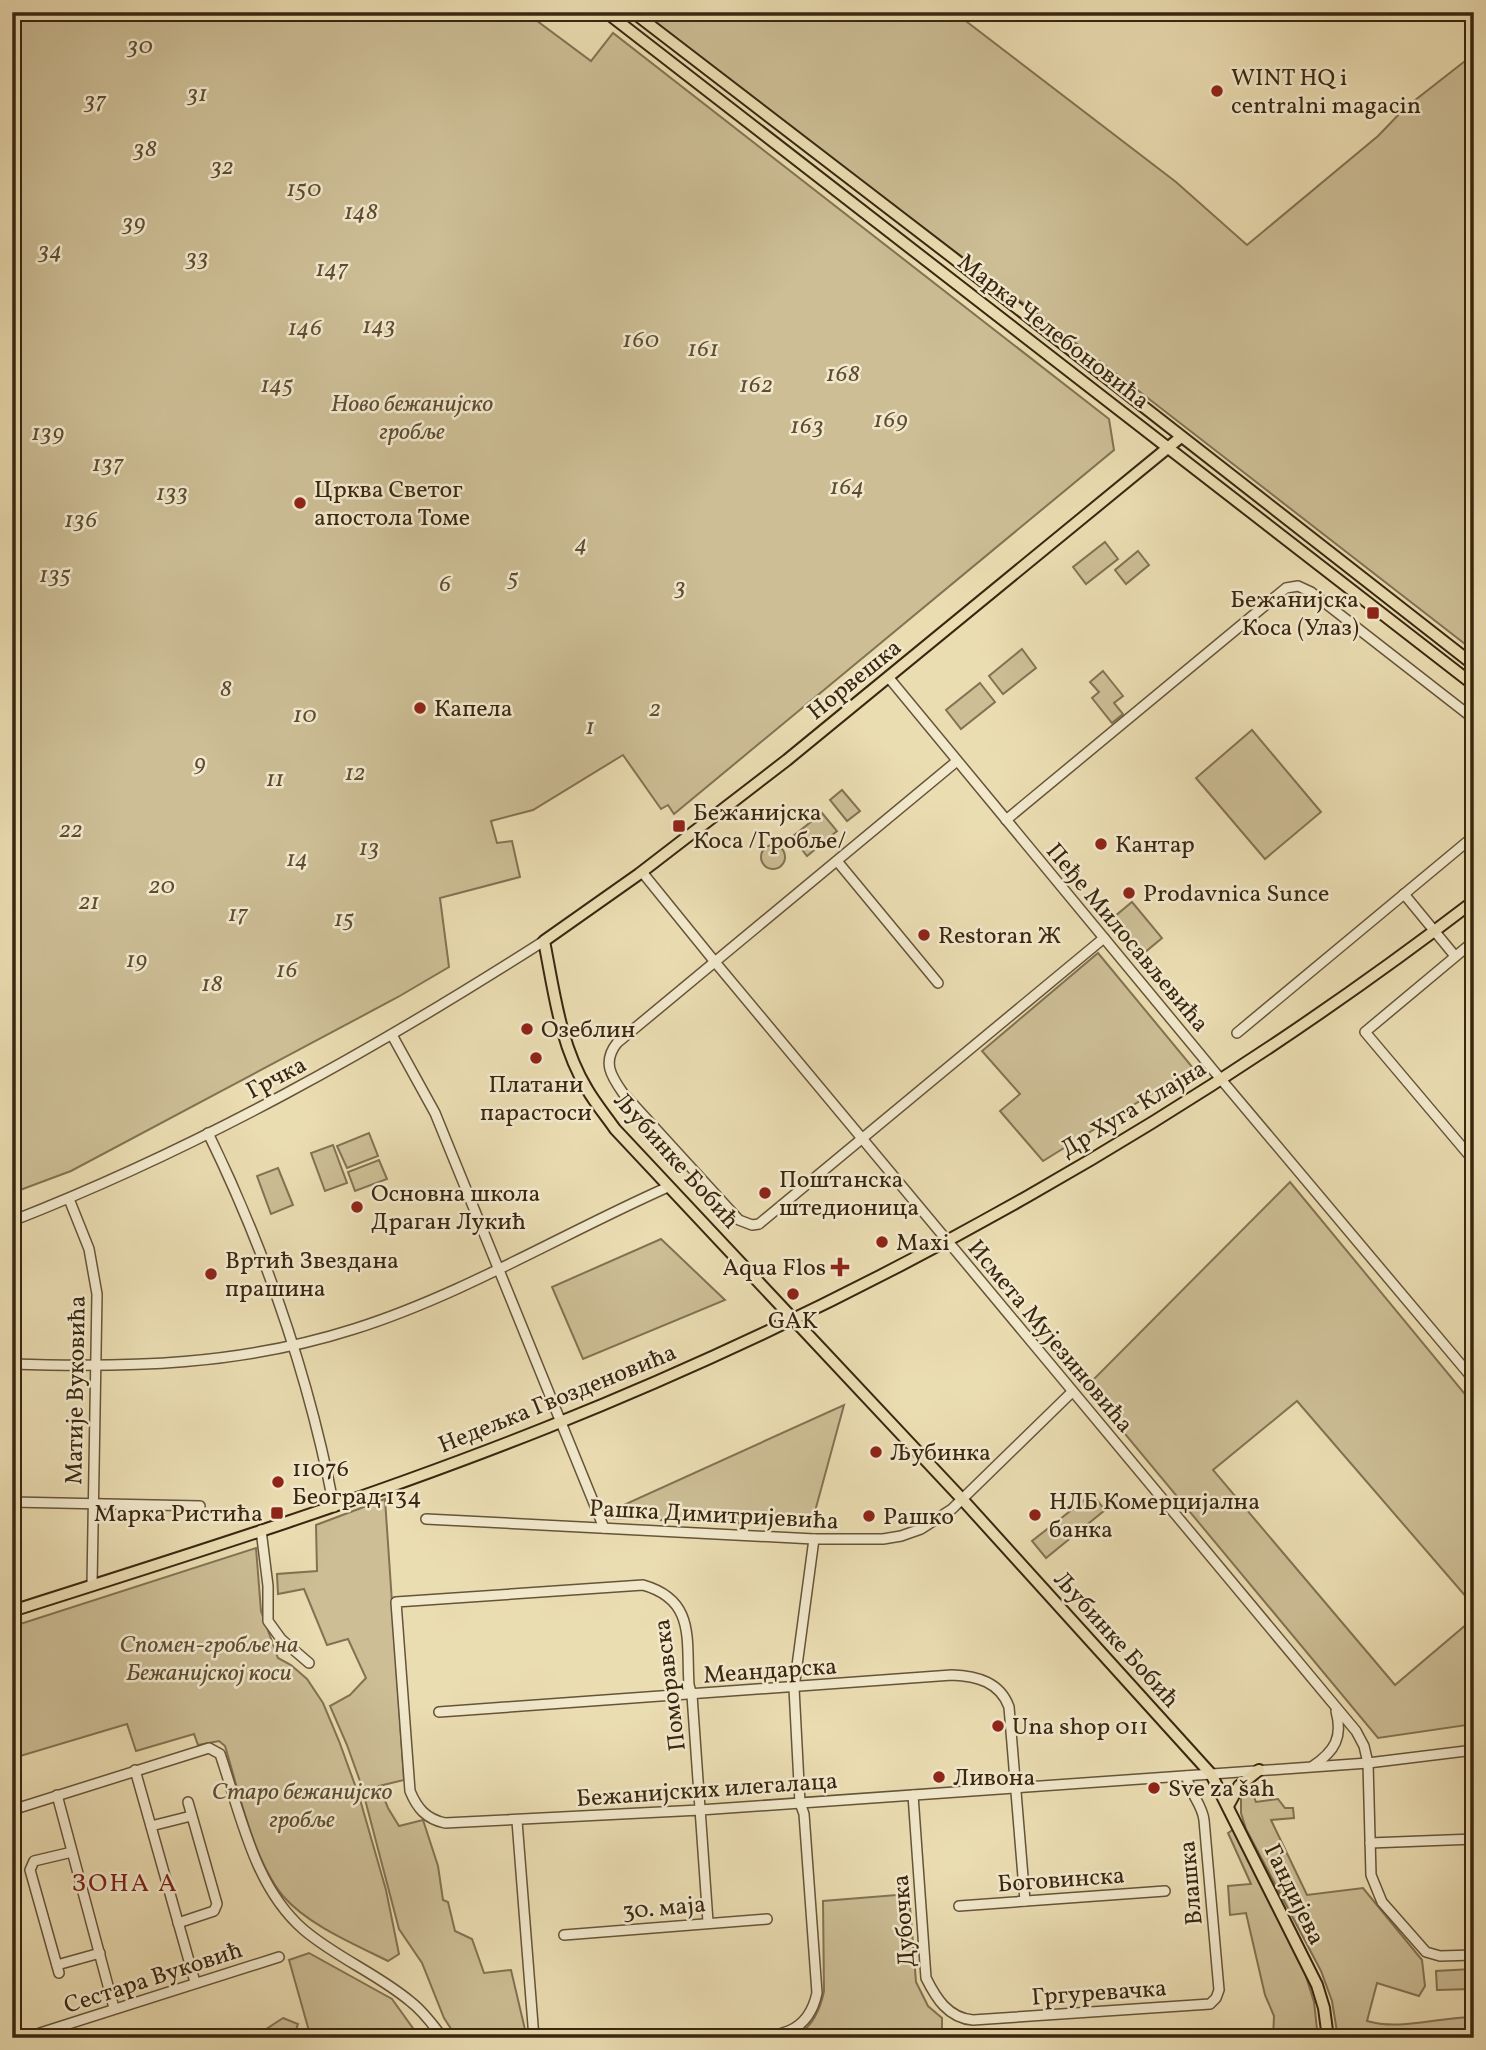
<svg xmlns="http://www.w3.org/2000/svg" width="1486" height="2050" font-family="Vollkorn,serif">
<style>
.green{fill:#cdbe96;stroke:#837253;stroke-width:2}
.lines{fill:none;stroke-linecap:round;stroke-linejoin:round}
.minor-casing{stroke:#665438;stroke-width:12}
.major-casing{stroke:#392610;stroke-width:14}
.minor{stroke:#f2e9cd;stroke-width:9}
.major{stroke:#ebddb2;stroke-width:10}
.poi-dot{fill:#8f2418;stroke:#f2e9cd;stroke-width:2.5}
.labels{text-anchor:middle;stroke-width:5;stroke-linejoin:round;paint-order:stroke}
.park-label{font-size:24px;font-style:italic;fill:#5e4c32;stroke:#f2e9cd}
.poi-label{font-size:24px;fill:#392610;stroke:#f2e9cd;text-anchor:start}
.street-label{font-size:24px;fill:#392610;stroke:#f2e9cd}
.neighbourhood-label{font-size:26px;letter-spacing:2px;fill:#7a1f14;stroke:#f2e9cd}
</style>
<rect width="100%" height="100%" fill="#ebddb2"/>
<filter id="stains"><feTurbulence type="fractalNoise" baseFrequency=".00286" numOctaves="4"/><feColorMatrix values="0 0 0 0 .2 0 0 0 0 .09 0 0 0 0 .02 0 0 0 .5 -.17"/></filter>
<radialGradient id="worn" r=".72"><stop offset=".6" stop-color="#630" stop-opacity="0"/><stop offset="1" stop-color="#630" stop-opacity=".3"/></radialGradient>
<g class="green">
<path d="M 12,12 L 525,12 L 591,61 L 613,33 L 1109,419 L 1114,450 L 674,814 L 668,805 L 661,809 L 623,755 L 533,810 L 491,821 L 497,843 L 512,841 L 520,877 L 440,898 L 449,967 L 398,997 L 71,1171 L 12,1193 Z"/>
<path d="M 639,12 L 954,12 L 1176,182 L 1247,245 L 1378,136 L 1405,108 L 1474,54 L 1474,651 L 1131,385 Z"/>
<path d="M 1105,542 L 1118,559 L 1086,584 L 1073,567 Z"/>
<path d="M 1138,551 L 1149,565 L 1126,584 L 1115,570 Z"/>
<path d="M 1022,649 L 1036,668 L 1003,694 L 989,676 Z"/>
<path d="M 1103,671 L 1123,696 L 1114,703 L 1123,714 L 1112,723 L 1092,698 L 1099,692 L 1090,682 Z"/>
<path d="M 980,683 L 995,702 L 961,729 L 946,710 Z"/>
<path d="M 1252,730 L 1321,812 L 1265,859 L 1196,778 Z"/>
<path d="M 842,790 L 860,811 L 847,821 L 830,800 Z"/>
<path d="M 822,813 L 837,831 L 807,856 L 792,837 Z"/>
<circle cx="773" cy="857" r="12"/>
<path d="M 1132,902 L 1162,938 L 1144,953 L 1114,917 Z"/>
<path d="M 1098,953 L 1193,1068 L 1043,1161 L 1000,1111 L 1020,1094 L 982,1051 Z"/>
<path d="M 369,1133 L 378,1156 L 347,1168 L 337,1146 Z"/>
<path d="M 333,1145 L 347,1183 L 325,1191 L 311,1153 Z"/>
<path d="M 379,1160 L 387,1179 L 355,1191 L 348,1172 Z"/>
<path d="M 278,1168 L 293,1205 L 271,1214 L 257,1176 Z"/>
<path d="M 1290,1182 L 1474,1405 L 1474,1606 L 1297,1401 L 1213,1470 L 1395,1685 L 1474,1618 L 1474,1724 L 1378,1738 L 1086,1387 Z"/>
<path d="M 661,1239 L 725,1300 L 583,1359 L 552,1287 Z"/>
<path d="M 844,1405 L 811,1526 L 608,1518 L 606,1513 Z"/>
<path d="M 1092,1494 L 1105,1510 L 1046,1558 L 1032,1541 Z"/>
<path d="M 385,1499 L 404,1780 L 379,1786 L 388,1808 L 399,1826 L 423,1820 L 438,1866 L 443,1900 L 448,1902 L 455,1931 L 472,1939 L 484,1973 L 511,1970 L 527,2038 L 457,2038 L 444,2018 L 422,1963 L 399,1929 L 361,1784 L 347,1745 L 330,1706 L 350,1695 L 366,1678 L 348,1639 L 327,1645 L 304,1589 L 278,1594 L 277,1574 L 317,1571 L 316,1525 Z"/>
<path d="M 256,1548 L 261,1611 L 278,1658 L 291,1665 L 307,1679 L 323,1703 L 339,1741 L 359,1796 L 386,1890 L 399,1954 L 388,1961 C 354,1944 308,1925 283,1896 C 253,1859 239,1792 225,1746 L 219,1741 L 198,1745 L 194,1734 L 136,1751 L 127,1724 L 17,1757 L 17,1625 Z"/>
<path d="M 1258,1788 L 1259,1790 L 1252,1793 L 1256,1802 L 1278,1799 L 1285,1808 L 1293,1808 L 1294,1818 L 1271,1820 L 1307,1895 L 1363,1888 L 1422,1960 L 1425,1986 L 1419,1996 L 1377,1983 L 1367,2021 C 1401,2031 1438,2017 1474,2017 L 1474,2038 L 1421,2032 L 1412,2038 L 1338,2038 L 1332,2001 L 1321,1971 L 1246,1829 L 1241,1813 L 1241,1797 L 1250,1790 Z"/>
<path d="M 1234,1829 L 1304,1970 L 1314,2002 L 1318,2038 L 1273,2038 L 1274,2016 L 1265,1995 L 1246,1913 L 1230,1915 L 1228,1886 L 1251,1884 L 1228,1833 Z"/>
<path d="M 909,1894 L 916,1982 L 928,2006 L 942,2018 L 942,2038 L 792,2038 C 812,2029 820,2011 824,1991 L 823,1901 Z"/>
<path d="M 309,1953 L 392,1999 L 420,2038 L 311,2038 L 289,1960 Z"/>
<path d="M 1471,1969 L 1472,1989 L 1437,1990 L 1436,1971 Z"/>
<path d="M 283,2018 L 298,2024 L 293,2038 L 246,2038 L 254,2037 Z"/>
</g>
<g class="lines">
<defs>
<g id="minor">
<path d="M 889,678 L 1214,1071 L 1474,1380"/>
<path d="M 957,761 L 617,1043 C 602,1062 611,1076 623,1093 L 739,1220 L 752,1225 L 759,1224 L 1104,938"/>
<path d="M 1006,820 L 1286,588 L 1298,586 L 1311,592 L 1474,719"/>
<path d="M 837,861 L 938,983"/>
<path d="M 642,872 L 715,962 L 1356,1731 L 1364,1746 L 1368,1763 L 1371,1875 L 1382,1902 L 1426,1952 L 1440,1956 L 1474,1955"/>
<path d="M 1404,894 L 1455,956"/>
<path d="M 1474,941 L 1365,1032 L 1474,1161"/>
<path d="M 1237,1033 L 1474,836"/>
<path d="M 392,1035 L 435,1113 L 604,1528"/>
<path d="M 208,1133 C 266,1252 309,1377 334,1507"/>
<path d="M 69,1199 L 89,1249 L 97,1294 L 92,1585"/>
<path d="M 12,1221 C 199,1148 375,1049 544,941"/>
<path d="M 12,1364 C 130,1368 241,1365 354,1329 C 462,1295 564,1233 668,1187"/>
<path d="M 12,1502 L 200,1506"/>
<path d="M 426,1519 L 814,1539 L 883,1539 L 901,1536 L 921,1529 L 952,1509 L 1072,1392"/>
<path d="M 261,1530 L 268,1586 L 268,1621 L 281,1639 L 309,1663"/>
<path d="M 439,1712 L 952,1675 C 977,1676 1000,1682 1009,1707 L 1025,1901"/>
<path d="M 1313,1766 C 1335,1751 1343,1737 1336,1711"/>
<path d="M 135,1770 L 195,1982"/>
<path d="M 57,1795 L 114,2008"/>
<path d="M 913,1795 L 926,1978 C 936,1998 948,2018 973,2020 L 1210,2004 L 1216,1998 L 1219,1990 L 1204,1820 C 1202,1803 1188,1792 1187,1776"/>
<path d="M 12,1810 L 209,1748 L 220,1754 C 241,1815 254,1887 304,1930 C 337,1958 378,1974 411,2002 C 424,2012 433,2025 443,2038"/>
<path d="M 517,1821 L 534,2038"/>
<path d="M 151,1826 L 191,1816"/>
<path d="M 1370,1843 L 1474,1839"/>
<path d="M 959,1906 L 1165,1891"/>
<path d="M 708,1922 L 692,1695 L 689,1685 C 686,1640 696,1600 643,1585 L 396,1602 L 410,1791 C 417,1808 426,1819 445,1823 L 700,1810 L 1368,1763 L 1474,1750"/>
<path d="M 178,1923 L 214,1911 L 217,1904 L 188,1802"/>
<path d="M 564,1935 L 767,1919"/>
<path d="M 57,1965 L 100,1953"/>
<path d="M 59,1973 L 30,1870 L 34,1861 L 72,1852"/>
<path d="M 40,2033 L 279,1957"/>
<path d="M 722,2038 C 764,2035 806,2044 817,1993 L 804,1814 L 800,1803 L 794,1688 L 814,1539"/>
</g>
<g id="major">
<path d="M 606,12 L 1474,685"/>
<path d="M 633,12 L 952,257 L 1474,665"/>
<path d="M 1181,437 L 787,760 L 639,874 L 544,941 C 554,991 560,1045 587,1089 C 595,1103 606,1116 615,1129 L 962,1499 L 1211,1774 L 1317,1985 L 1324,2008 L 1328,2038"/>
<path d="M 12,1611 C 192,1554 373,1497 548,1427 C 878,1295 1192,1117 1474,901"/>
<path d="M 1228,1806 L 1239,1786 L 1259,1770"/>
</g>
</defs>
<use href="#minor" class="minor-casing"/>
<use href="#major" class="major-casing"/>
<use href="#minor" class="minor"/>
<use href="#major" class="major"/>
</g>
<g class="poi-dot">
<circle cx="1217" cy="91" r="7"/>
<circle cx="300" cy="503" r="7"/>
<rect x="1366" y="606" width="14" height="14" rx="3.5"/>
<circle cx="420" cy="708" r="7"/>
<rect x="672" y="819" width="14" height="14" rx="3.5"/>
<circle cx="1101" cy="844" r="7"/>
<circle cx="1129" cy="893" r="7"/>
<circle cx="924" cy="935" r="7"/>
<circle cx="527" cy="1029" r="7"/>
<circle cx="536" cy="1058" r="7"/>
<circle cx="765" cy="1193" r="7"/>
<circle cx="357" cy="1207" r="7"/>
<circle cx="882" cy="1242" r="7"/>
<path d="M836.5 1256.5h7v7h7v7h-7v7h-7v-7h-7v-7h7z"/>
<circle cx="211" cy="1274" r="7"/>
<circle cx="793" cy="1294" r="7"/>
<circle cx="876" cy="1452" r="7"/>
<circle cx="278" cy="1482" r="7"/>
<rect x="270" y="1506" width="14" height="14" rx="3.5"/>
<circle cx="1035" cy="1515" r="7"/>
<circle cx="869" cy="1516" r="7"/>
<circle cx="998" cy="1726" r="7"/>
<circle cx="939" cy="1777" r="7"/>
<circle cx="1154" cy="1788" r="7"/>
</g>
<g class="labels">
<g class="park-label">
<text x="140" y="53">30</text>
<text x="197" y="101">31</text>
<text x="95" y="108">37</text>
<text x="145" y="156">38</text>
<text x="222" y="174">32</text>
<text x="304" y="196">150</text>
<text x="361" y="219">148</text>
<text x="134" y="230">39</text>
<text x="50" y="258">34</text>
<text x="197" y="265">33</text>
<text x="332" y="276">147</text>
<text x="379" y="333">143</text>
<text x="305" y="335">146</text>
<text x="641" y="347">160</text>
<text x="703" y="356">161</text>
<text x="843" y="381">168</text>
<text x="277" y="392">145</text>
<text x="756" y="392">162</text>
<text x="412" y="411">Ново бежанијско<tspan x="412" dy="28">гробље</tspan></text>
<text x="891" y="427">169</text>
<text x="807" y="433">163</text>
<text x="48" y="440">139</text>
<text x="108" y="471">137</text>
<text x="847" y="494">164</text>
<text x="172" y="500">133</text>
<text x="81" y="527">136</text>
<text x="581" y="551">4</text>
<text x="55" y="582">135</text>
<text x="513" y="585">5</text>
<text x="445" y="591">6</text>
<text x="680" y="594">3</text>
<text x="226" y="696">8</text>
<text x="655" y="716">2</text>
<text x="305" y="722">10</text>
<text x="590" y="734">1</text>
<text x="200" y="770">9</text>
<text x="355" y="780">12</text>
<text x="275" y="786">11</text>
<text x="71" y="837">22</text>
<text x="369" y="855">13</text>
<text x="297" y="866">14</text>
<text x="162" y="893">20</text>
<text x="89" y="909">21</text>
<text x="238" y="921">17</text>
<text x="344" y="926">15</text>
<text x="137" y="967">19</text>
<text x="287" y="977">16</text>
<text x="212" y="991">18</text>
<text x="209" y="1652">Спомен-гробље на<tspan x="209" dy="28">Бежанијској коси</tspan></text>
<text x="302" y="1799">Старо бежанијско<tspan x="302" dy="28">гробље</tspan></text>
</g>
<g class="poi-label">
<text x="1231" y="85">WINT HQ i<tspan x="1231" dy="28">centralni magacin</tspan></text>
<text x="314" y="497">Црква Светог<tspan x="314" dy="28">апостола Томе</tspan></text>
<text x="1359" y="607" text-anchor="end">Бежанијска<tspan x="1359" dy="28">Коса (Улаз)</tspan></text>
<text x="434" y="716">Капела</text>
<text x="693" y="820">Бежанијска<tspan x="693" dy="28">Коса /Гробље/</tspan></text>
<text x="1115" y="852">Кантар</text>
<text x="1143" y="901">Prodavnica Sunce</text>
<text x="938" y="943">Restoran Ж</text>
<text x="541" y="1037">Озеблин</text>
<text x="536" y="1092" text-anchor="middle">Платани<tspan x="536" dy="28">парастоси</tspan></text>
<text x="779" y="1187">Поштанска<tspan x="779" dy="28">штедионица</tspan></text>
<text x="371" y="1201">Основна школа<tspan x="371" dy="28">Драган Лукић</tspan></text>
<text x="896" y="1250">Maxi</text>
<text x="225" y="1268">Вртић Звездана<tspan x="225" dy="28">прашина</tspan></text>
<text x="826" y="1275" text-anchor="end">Aqua Flos</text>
<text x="793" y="1328" text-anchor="middle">GAK</text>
<text x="890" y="1460">Љубинка</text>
<text x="292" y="1476">11076<tspan x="292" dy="28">Београд 134</tspan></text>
<text x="1049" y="1509">НЛБ Комерцијална<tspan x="1049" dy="28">банка</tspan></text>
<text x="263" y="1521" text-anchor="end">Марка Ристића</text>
<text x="883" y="1524">Рашко</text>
<text x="1012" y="1734">Una shop 011</text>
<text x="953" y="1785">Ливона</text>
<text x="1168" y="1796">Sve za šah</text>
</g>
<g class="street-label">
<text transform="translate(1054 331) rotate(38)" y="8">Марка Челебоновића</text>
<text transform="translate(854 679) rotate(-39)" y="8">Норвешка</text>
<text transform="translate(1128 937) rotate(50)" y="8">Пеђе Милосављевића</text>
<text transform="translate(276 1077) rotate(-28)" y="8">Грчка</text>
<text transform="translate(1133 1108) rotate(-31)" y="8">Др Хуга Клајна</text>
<text transform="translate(677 1160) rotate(48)" y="8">Љубинке Бобић</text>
<text transform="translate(1051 1336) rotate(50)" y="8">Исмета Мујезиновића</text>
<text transform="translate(75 1390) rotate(-89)" y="8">Матије Вуковића</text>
<text transform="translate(557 1398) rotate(-22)" y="8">Недељка Гвозденовића</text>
<text transform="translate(714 1514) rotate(3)" y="8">Рашка Димитријевића</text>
<text transform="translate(1117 1639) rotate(48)" y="8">Љубинке Бобић</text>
<text transform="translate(770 1670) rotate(-4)" y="8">Меандарска</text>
<text transform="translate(669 1685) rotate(-97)" y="8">Поморавска</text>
<text transform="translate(707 1789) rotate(-4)" y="8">Бежанијских илегалаца</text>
<text transform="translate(1061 1879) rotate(-4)" y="8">Боговинска</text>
<text transform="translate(1190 1883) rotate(-95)" y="8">Влашка</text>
<text transform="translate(1295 1894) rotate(64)" y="8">Гандијева</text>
<text transform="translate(664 1907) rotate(-5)" y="8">30. маја</text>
<text transform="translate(903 1921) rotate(-94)" y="8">Дубочка</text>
<text transform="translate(153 1977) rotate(-18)" y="8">Сестара Вуковић</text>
<text transform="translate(1099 1992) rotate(-4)" y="8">Гргуревачка</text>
</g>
<g class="neighbourhood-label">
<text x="125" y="1891">ЗОНА А</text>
</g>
</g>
<rect width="1486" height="2050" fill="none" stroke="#ebddb2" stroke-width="42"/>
<rect x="14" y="14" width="1458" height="2022" fill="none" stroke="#392610" stroke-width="3.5"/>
<rect x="21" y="21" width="1444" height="2008" fill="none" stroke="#392610" stroke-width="2"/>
<rect width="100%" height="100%" filter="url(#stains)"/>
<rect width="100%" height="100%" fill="url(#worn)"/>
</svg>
